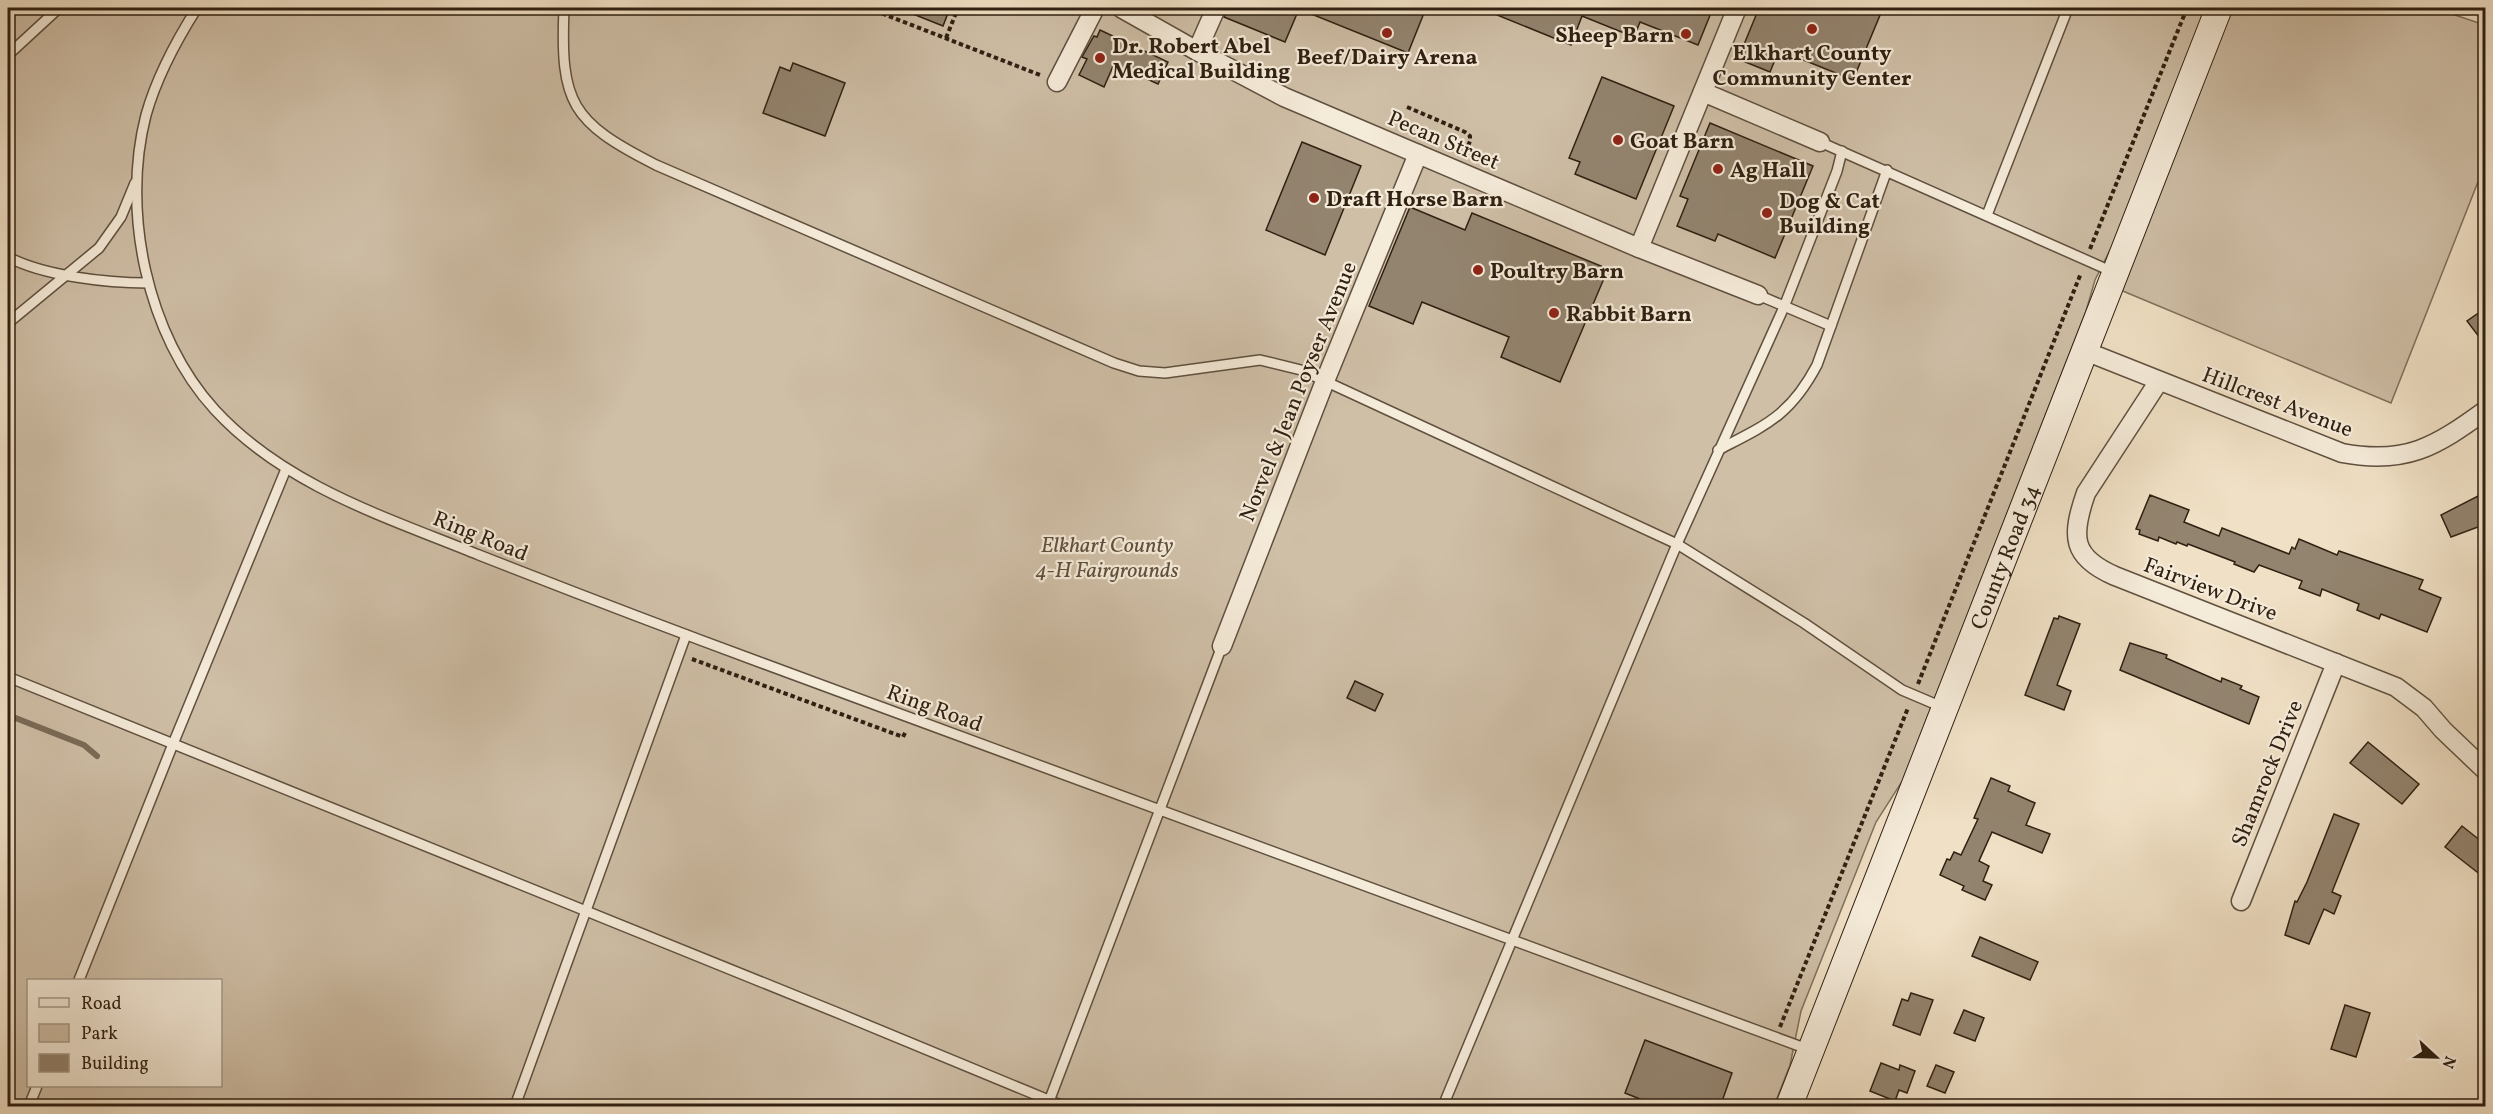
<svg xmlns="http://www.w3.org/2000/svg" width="2493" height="1114" font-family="Vollkorn,serif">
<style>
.green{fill:#cfbfa7;stroke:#7f705c;stroke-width:1.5;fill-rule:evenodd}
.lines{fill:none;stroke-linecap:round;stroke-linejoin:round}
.stream{stroke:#7b6c59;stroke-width:6}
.building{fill:#93846f;stroke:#2f2012;stroke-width:1.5}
.lane-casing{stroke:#5f503f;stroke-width:12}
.street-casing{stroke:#5f503f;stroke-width:21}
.secondary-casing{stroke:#2f2012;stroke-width:28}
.path{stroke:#2f2012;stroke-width:4;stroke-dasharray:4.5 3;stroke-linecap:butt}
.lane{stroke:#f5ebd9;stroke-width:9}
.street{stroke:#f5ebd9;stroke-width:18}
.secondary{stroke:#f5ebd9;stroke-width:26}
.poi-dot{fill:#8f2418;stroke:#f5ebd9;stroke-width:2}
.labels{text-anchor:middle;stroke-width:4.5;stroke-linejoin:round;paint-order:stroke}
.poi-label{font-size:22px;font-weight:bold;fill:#2f2012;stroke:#f5ebd9;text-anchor:start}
.street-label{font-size:22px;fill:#2f2012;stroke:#f5ebd9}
.park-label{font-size:22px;font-style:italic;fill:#5f503f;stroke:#f5ebd9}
</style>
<rect width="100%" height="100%" fill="#f0e0c5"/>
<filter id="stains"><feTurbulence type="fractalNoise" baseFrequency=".00333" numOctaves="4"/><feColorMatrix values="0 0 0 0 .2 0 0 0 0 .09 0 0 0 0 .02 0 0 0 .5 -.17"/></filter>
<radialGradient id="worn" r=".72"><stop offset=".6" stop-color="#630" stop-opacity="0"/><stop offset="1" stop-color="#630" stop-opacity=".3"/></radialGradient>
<g class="green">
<path d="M 8,8 L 2207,8 L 2114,242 L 2095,280 L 2086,311 L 1903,780 L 1876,822 L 1801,1011 L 1790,1065 L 1774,1106 L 8,1106 ZM 28,980 L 220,980 L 220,1086 L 28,1086 Z"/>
<path d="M 2230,8 L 2434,8 L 2485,25 L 2485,164 L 2391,403 L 2118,289 Z"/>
</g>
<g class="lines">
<path class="stream" d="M 8,715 L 84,745 L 97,756"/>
</g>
<g class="building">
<path d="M 898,8 L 950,8 L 943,26 Z"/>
<path d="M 1227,8 L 1426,8 L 1408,53 L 1299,9 L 1285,42 L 1224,17 Z"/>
<path d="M 1480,8 L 1713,8 L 1698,45 L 1640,22 L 1634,37 L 1582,16 L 1571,45 Z"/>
<path d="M 1759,8 L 1883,8 L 1853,80 L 1779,50 L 1770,72 L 1738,59 Z"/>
<path d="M 1100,30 L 1168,62 L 1158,84 L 1114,64 L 1104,87 L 1079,75 L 1087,59 L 1082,57 L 1094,36 L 1097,37 Z"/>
<path d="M 793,63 L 845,83 L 825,136 L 763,113 L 780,67 L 790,71 Z"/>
<path d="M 1602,77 L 1674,106 L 1636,199 L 1575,174 L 1580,162 L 1569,158 Z"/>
<path d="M 1710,123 L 1813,166 L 1775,258 L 1718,234 L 1715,241 L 1677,226 L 1688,199 L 1680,196 Z"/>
<path d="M 1302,142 L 1361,166 L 1325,255 L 1266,230 Z"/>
<path d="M 1410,207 L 1465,230 L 1472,213 L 1608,269 L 1560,382 L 1501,357 L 1509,337 L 1422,302 L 1413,324 L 1369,306 Z"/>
<path d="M 2486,308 L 2486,346 L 2467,321 Z"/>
<path d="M 2486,492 L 2486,524 L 2451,537 L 2441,515 Z"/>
<path d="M 2150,495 L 2189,510 L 2184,522 L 2219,536 L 2222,528 L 2289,554 L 2292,547 L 2295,549 L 2299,539 L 2337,555 L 2339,551 L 2423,580 L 2419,589 L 2441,598 L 2427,632 L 2381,614 L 2379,619 L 2357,610 L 2359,604 L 2322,589 L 2320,596 L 2299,588 L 2302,581 L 2259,565 L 2254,572 L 2234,564 L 2235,562 L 2188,544 L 2187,546 L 2177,542 L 2176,544 L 2159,537 L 2158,541 L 2139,534 L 2140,530 L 2136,529 Z"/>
<path d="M 2059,616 L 2080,624 L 2057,685 L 2071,691 L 2064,710 L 2025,695 L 2054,618 L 2058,619 Z"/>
<path d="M 2130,643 L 2167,655 L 2166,658 L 2221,682 L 2222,678 L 2242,686 L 2240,689 L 2259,697 L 2249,724 L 2120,670 Z"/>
<path d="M 1355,681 L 1383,694 L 1375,711 L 1347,698 Z"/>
<path d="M 2368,742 L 2419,784 L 2402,804 L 2350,763 Z"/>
<path d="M 1991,778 L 2010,786 L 2008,791 L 2035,803 L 2026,825 L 2050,834 L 2042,853 L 1992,832 L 1979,861 L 1989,866 L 1983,881 L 1992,885 L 1985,900 L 1962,890 L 1964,886 L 1940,875 L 1947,859 L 1950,860 L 1954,852 L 1961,855 L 1978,819 L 1974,818 Z"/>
<path d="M 2334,814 L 2359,824 L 2332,892 L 2341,896 L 2334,914 L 2324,909 L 2309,944 L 2285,935 L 2295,901 L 2297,902 L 2307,882 Z"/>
<path d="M 2462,826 L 2486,845 L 2486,879 L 2445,847 Z"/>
<path d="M 1980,937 L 2038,962 L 2030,980 L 1972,956 Z"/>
<path d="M 1911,993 L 1933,1000 L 1920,1035 L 1893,1025 L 1902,999 L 1908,1001 Z"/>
<path d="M 2345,1005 L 2370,1013 L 2356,1057 L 2331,1049 Z"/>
<path d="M 1964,1010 L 1984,1018 L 1975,1041 L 1954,1033 Z"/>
<path d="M 1645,1040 L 1732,1073 L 1720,1107 L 1660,1107 L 1625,1093 Z"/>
<path d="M 1881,1063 L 1899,1070 L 1900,1065 L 1915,1071 L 1907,1093 L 1899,1090 L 1895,1101 L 1870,1091 Z"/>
<path d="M 1936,1065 L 1954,1072 L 1945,1093 L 1927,1086 Z"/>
</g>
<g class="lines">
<defs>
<g id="lane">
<path d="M 197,8 C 176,41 157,76 146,115 C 121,211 147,336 215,410 C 285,486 386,517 479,555 C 573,592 667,628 762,663 C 1111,793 1460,923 1810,1050"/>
<path d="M 564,8 C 560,103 571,122 656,165 L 1114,363 L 1139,371 L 1165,373 L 1260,360 L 1301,370 L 1677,544 L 1804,623 L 1902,690 L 1942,707"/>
<path d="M 8,55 L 59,8"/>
<path d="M 1820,142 L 2113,272"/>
<path d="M 1987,215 L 2068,8"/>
<path d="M 8,257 C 44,276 107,283 148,283"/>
<path d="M 1758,295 L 1831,326"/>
<path d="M 8,323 L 99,248 L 121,217 L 135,183"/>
<path d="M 1718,450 C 1766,425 1790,416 1817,365 L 1887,170"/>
<path d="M 8,677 L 843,1015 L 1063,1106"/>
<path d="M 79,980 L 173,744 L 286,469"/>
<path d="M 1048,1104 L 1222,646"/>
<path d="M 29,1106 L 37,1086"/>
<path d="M 515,1106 L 686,635"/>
<path d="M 1443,1106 L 1677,544 L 1784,307 L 1837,171 L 1842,151"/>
</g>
<g id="street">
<path d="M 1121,8 L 1197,51 L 1284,97 L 1639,248 L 1758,295"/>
<path d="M 1197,51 L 1216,8"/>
<path d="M 1057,82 L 1095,8"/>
<path d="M 1703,92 L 1820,142"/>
<path d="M 1639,248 L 1737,8"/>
<path d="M 2085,351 L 2342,453 C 2406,465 2435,447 2486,410"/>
<path d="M 2159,381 L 2086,493 C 2071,536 2071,557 2115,576 L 2396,687 L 2424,708 L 2443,730 L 2486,771"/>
<path d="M 1222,646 L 1325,381 L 1418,154"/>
<path d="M 2241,901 L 2336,663"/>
</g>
<g id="secondary">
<path id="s1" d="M 1789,1106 L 2219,8"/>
</g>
</defs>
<use href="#lane" class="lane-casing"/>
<use href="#street" class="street-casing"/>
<use href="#secondary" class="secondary-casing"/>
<g class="path">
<path d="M 868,8 L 1040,75"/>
<path d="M 946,38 L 958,8"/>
<path d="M 1407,107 L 1465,132 L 1470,136 L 1470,141 L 1464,156"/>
<path d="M 2090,249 L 2187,8"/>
<path d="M 692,659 L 903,737 L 906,731"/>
<path d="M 1918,684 L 2081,273"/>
<path d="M 1780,1027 L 1908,708"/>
</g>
<use href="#lane" class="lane"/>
<use href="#street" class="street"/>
<use href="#secondary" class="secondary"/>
</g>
<g class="poi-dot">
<circle cx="1812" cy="29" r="6"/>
<circle cx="1387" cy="33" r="6"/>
<circle cx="1686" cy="34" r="6"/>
<circle cx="1100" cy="58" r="6"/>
<circle cx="1618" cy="140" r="6"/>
<circle cx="1718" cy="169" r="6"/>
<circle cx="1314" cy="198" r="6"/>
<circle cx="1767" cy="213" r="6"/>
<circle cx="1478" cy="270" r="6"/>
<circle cx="1554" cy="313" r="6"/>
</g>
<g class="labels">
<g class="poi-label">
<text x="1674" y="42" text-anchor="end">Sheep Barn</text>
<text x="1112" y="53">Dr. Robert Abel<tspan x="1112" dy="25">Medical Building</tspan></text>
<text x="1812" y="60" text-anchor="middle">Elkhart County<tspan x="1812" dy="25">Community Center</tspan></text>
<text x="1387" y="64" text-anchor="middle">Beef/Dairy Arena</text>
<text x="1630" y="148">Goat Barn</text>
<text x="1730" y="177">Ag Hall</text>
<text x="1326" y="206">Draft Horse Barn</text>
<text x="1779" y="208">Dog &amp; Cat<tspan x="1779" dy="25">Building</tspan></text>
<text x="1490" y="278">Poultry Barn</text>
<text x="1566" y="321">Rabbit Barn</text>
</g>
<g class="street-label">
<text transform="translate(1444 139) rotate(23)" y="8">Pecan Street</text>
<text transform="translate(1297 391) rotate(-68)" y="8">Norvel &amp; Jean Poyser Avenue</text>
<text transform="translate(2278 401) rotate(21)" y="8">Hillcrest Avenue</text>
<text transform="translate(481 535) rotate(22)" y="8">Ring Road</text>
<text dy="8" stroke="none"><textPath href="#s1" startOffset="590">County Road 34</textPath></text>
<text transform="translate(2211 588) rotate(21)" y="8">Fairview Drive</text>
<text transform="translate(935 707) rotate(20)" y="8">Ring Road</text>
<text transform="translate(2266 773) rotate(-68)" y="8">Shamrock Drive</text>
</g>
<g class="park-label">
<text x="1107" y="552">Elkhart County<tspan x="1107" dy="25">4-H Fairgrounds</tspan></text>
</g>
</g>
<rect width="2493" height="1114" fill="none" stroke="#f0e0c5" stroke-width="30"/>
<rect x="9" y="9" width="2475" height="1096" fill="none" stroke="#2f2012" stroke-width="3"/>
<rect x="15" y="15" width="2463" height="1084" fill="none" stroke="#2f2012" stroke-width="1.5"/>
<rect x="27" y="979" width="195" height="108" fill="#f5ebd9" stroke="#a69a89" stroke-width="1.5"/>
<rect x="39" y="998" width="30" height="9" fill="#f5ebd9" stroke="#a69a89" stroke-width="1.5"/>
<text x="81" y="1009" font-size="18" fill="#2f2012">Road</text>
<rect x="39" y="1024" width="30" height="18" fill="#cfbfa7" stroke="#a69a89" stroke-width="1.5"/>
<text x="81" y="1039" font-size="18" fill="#2f2012">Park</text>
<rect x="39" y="1054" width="30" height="18" fill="#93846f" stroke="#a69a89" stroke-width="1.5"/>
<text x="81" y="1069" font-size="18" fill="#2f2012">Building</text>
<g transform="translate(2436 1057) rotate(112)" stroke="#f5ebd9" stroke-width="4.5" paint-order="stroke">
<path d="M0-4.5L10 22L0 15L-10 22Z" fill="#2f2012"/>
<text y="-9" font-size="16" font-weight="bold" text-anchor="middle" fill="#2f2012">N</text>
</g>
<rect width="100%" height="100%" filter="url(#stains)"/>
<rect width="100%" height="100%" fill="url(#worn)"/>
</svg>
